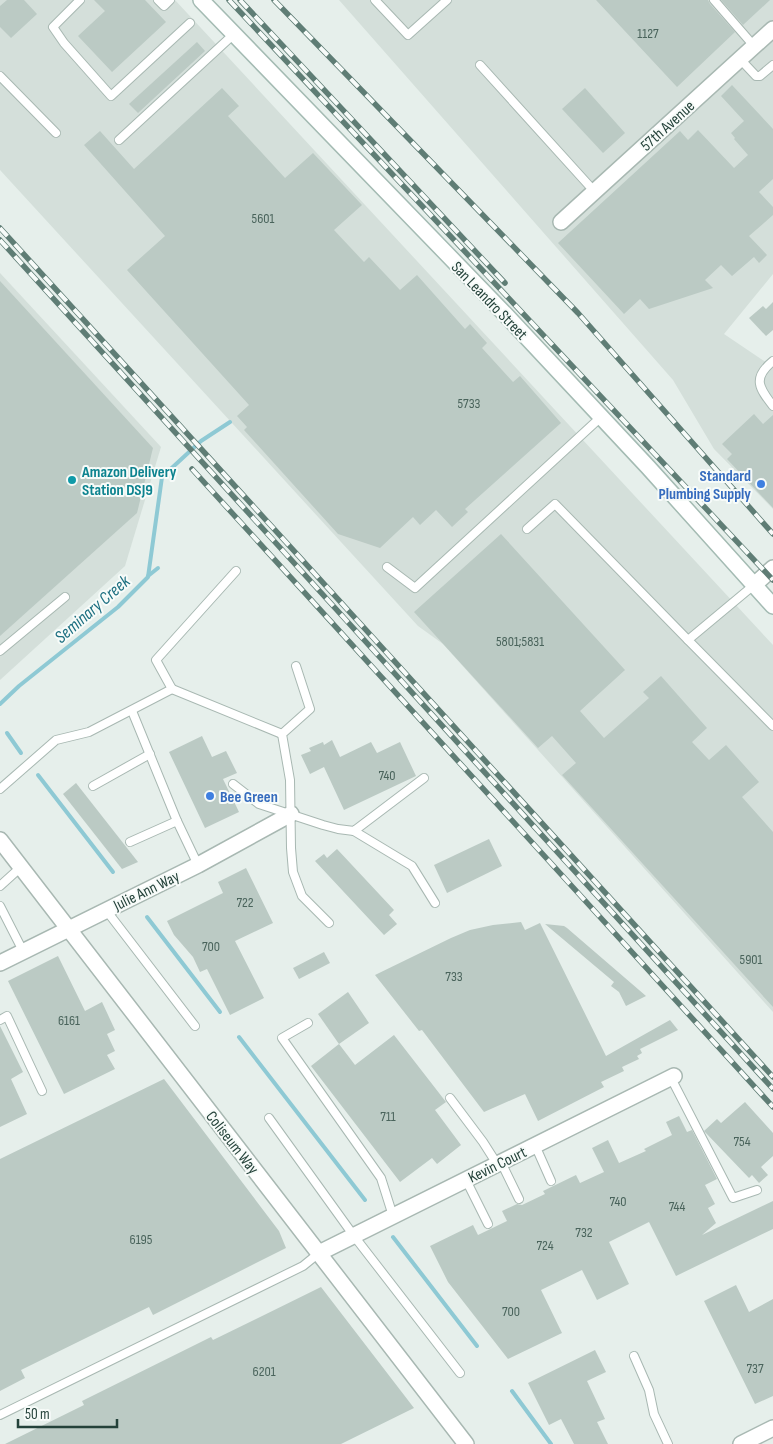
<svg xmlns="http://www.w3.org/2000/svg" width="773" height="1444" font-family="'Sofia Sans Condensed',sans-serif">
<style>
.built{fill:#d4dfda}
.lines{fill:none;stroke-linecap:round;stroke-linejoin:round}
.stream{stroke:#8ec9d4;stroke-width:4}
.building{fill:#bbcac4}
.service-casing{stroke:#a8b8b2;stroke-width:10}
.minor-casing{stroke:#a8b8b2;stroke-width:18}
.tertiary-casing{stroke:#a8b8b2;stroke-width:18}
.secondary-casing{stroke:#a4bbb3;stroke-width:18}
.service{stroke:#fff;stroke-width:8}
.minor{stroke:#fff;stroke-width:15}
.tertiary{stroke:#fff;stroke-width:15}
.secondary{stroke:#fff;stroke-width:15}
.rail-casing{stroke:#5f7d75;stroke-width:5.5}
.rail{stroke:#f7fbf9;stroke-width:4;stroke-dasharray:11;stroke-linecap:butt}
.culture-dot{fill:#0f9aa8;stroke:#f7fbf9;stroke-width:2}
.shop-dot{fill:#3f7fe0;stroke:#f7fbf9;stroke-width:2}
.labels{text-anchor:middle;stroke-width:4;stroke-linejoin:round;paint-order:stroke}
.number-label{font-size:14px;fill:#4a645c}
.street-label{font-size:16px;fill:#24423a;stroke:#f7fbf9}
.culture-label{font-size:16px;font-weight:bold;fill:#0d838f;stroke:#f7fbf9;text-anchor:start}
.shop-label{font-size:16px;font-weight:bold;fill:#366cbe;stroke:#f7fbf9;text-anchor:end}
.water-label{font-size:18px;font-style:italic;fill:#1c6f80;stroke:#f7fbf9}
</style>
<rect width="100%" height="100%" fill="#e6efeb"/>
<g class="built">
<path d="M 0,0 L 175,0 L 773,645 L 773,1012 L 443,644 L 418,626 L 0,170 Z"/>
<path d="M 339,0 L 773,0 L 773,274 L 724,334 L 773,367 L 773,509 L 714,449 L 673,380 Z"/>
<path d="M 0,273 L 161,447 L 125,566 L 0,680 Z"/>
</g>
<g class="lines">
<g class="stream">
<path d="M 148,576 L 158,568"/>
<path d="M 0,704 L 19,686 L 118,607 L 148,577 L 162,477 L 201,441 L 230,422"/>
<path d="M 7,733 L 21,753"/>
<path d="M 38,775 L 113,872"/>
<path d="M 147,917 L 220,1012"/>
<path d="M 239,1037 L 365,1200"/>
<path d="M 393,1237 L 477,1346"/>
<path d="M 512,1391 L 551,1444"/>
</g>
</g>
<g class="building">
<path d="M 7,0 L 24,0 L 37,14 L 11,38 L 0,27 L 0,6 Z"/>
<path d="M 94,0 L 145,0 L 166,22 L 112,72 L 78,36 L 105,11 Z"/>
<path d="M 596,0 L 708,0 L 710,4 L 735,32 L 677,87 Z"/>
<path d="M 721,0 L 770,0 L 743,25 Z"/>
<path d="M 197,42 L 205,51 L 138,113 L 129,104 Z"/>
<path d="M 732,85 L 773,129 L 773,179 L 759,192 L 773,207 L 773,215 L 749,236 L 767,255 L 759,263 L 754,257 L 732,276 L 721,265 L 705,280 L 713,288 L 649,309 L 640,299 L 624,314 L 558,243 L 680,131 L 688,140 L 698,130 L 734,168 L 748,155 L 734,139 L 735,138 L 731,133 L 744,121 L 721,96 Z"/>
<path d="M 222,88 L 239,106 L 228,116 L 285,178 L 313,153 L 362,205 L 334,230 L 364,262 L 369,257 L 400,290 L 417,275 L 465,329 L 470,324 L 487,343 L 482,348 L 513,382 L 520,376 L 561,423 L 465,509 L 468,512 L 452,527 L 436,510 L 420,525 L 413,517 L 380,548 L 338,534 L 244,430 L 247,427 L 237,416 L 249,405 L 127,270 L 165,236 L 84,145 L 100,131 L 134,169 Z"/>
<path d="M 585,88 L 625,133 L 603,153 L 562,109 Z"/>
<path d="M 0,281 L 153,448 L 137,513 L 0,636 Z"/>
<path d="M 773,302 L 773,330 L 766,336 L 749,318 L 763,306 L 766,309 Z"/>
<path d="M 754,414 L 763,424 L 773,415 L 773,508 L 727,459 L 732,454 L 722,444 Z"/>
<path d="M 501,534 L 625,670 L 580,711 L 604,738 L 649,698 L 643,692 L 661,676 L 707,728 L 692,742 L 709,760 L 726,745 L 759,782 L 742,797 L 773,832 L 773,1007 L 562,775 L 576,763 L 552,736 L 538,748 L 414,612 Z"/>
<path d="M 202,736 L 212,757 L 226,751 L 237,773 L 223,779 L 239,812 L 205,828 L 169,752 Z"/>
<path d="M 332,740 L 340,757 L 371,742 L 377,753 L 400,742 L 416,776 L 344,810 L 324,767 L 310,774 L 301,755 L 311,751 L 309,748 L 323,742 L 324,745 Z"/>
<path d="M 76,783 L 138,862 L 122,869 L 63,794 Z"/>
<path d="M 489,839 L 502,866 L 447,893 L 434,865 Z"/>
<path d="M 337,849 L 394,910 L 389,915 L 397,924 L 384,935 L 315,861 L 324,854 L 327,858 Z"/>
<path d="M 246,868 L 273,923 L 235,941 L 264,998 L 230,1015 L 207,969 L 200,972 L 193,957 L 174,935 L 167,921 L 223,893 L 218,882 Z"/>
<path d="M 521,922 L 525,930 L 540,923 L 606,1056 L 670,1020 L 678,1030 L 640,1049 L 642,1053 L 637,1056 L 639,1059 L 622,1067 L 624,1071 L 601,1082 L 604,1087 L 538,1121 L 525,1094 L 484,1112 L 422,1030 L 419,1031 L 375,975 L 451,938 L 470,930 L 493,925 Z"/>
<path d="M 545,924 L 564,926 L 567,928 L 646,996 L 626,1006 L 619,992 L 611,986 L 614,982 Z"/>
<path d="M 324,952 L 330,963 L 299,979 L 293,968 Z"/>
<path d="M 58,956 L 85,1011 L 102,1002 L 115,1030 L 107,1034 L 115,1051 L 107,1055 L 115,1069 L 64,1094 L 8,981 Z"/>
<path d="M 348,992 L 369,1023 L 339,1044 L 318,1014 Z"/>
<path d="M 0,1026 L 23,1072 L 11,1079 L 27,1114 L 0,1127 Z"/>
<path d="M 394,1035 L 446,1102 L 435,1110 L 461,1145 L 437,1164 L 432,1158 L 400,1182 L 311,1066 L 339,1044 L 355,1065 Z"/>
<path d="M 164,1079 L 279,1231 L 286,1248 L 153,1315 L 149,1307 L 21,1370 L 25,1378 L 0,1391 L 0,1159 Z"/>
<path d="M 745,1102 L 773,1133 L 773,1156 L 761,1167 L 768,1175 L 759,1183 L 752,1175 L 749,1178 L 704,1131 L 717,1119 L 721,1123 Z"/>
<path d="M 679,1116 L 687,1132 L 692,1130 L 717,1179 L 705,1185 L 715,1204 L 708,1208 L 716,1223 L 702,1235 L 773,1201 L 773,1229 L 676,1276 L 649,1222 L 609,1242 L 629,1284 L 597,1300 L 582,1270 L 541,1290 L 562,1333 L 508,1359 L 448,1282 L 430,1246 L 473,1225 L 478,1235 L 507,1221 L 502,1211 L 517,1204 L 522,1205 L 545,1194 L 543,1191 L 576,1175 L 580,1183 L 604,1172 L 592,1148 L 608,1140 L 619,1163 L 646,1151 L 644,1149 L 672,1135 L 666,1122 Z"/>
<path d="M 736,1285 L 749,1312 L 773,1299 L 773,1396 L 755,1404 L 704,1301 Z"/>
<path d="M 321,1287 L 414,1408 L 341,1444 L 5,1444 L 84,1405 L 82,1401 L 211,1337 L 213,1340 Z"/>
<path d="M 595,1350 L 606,1372 L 587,1381 L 605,1419 L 597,1422 L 608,1444 L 574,1444 L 561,1419 L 549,1425 L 528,1383 Z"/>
</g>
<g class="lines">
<defs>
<g id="service">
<path d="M 80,0 L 53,27 L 64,43 L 111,96 L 190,23"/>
<path d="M 158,0 L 164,6 L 170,0"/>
<path d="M 375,0 L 408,35 L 447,0"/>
<path d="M 714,0 L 754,46"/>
<path d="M 740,59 L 756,76 L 760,76 L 773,65"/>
<path d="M 480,65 L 594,191"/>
<path d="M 0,76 L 56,133"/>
<path d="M 119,140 L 234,34"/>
<path d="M 773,361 C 752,378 759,388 773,406"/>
<path d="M 527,529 L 555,504 L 688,640"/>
<path d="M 387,567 L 415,588 L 601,417"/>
<path d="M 754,585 L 688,640 L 773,726"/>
<path d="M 0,651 L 65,597"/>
<path d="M 296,666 L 310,709 L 282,734 L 290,780 L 291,848 L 293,872 L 302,896 L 329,923"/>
<path d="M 172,689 L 282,734"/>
<path d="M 132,711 L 177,821"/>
<path d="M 233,784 L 259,804 L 323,825 L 338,829 L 354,831 L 424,778"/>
<path d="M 93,786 L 150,754"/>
<path d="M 0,789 L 56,740 L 89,732 L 172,689 L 156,660 L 236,571"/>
<path d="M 354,831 L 412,866 L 435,903"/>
<path d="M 130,842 L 177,821 L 198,865"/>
<path d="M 0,886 L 21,867"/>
<path d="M 0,906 L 23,951"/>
<path d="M 106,910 L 195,1026"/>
<path d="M 0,1020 L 7,1016 L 42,1091"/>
<path d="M 308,1023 L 282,1038 L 381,1178 L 393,1216"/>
<path d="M 671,1078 L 733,1198 L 757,1190"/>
<path d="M 450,1098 L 483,1142 L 497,1164"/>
<path d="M 269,1118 L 354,1236 L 460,1373"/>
<path d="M 535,1145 L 551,1181"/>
<path d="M 501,1162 L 519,1199"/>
<path d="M 466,1180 L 488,1224"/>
<path d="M 634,1356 L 649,1390 L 654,1414 L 668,1444"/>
<path d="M 0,1415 L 303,1266 L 319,1253"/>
</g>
<g id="minor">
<path d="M 561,222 L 773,29"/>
<path d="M 0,963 L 198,865 L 291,814"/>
<path d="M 319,1253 L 674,1076"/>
<path d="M 741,1444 L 773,1428"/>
</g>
<g id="tertiary">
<path d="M 754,585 L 773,568"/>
<path d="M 0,840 L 466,1444"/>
</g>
<path id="secondary" d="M 201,0 L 505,314 L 648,467 L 773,606"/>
</defs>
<use href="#service" class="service-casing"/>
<use href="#minor" class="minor-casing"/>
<use href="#tertiary" class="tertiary-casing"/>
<use href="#secondary" class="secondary-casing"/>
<use href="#service" class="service"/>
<use href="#minor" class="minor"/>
<use href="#tertiary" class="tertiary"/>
<use href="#secondary" class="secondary"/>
<defs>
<g id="rail">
<path d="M 229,0 L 773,580"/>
<path d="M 240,0 L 505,283"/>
<path d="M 274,0 L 578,313 L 773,534"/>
<path d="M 0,228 L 773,1077"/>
<path d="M 0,240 L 773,1089"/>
<path d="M 192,469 L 773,1107"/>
</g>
</defs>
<use href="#rail" class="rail-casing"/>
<use href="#rail" class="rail"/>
</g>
<circle class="culture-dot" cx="72" cy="480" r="5"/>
<g class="shop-dot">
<circle cx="761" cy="484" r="5"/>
<circle cx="210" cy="796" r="5"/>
</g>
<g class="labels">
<g class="number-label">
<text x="648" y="38">1127</text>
<text x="263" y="223">5601</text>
<text x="469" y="408">5733</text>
<text x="520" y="646">5801;5831</text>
<text x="387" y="780">740</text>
<text x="245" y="907">722</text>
<text x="211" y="951">700</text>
<text x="751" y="964">5901</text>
<text x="454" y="981">733</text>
<text x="69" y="1025">6161</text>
<text x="388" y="1121">711</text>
<text x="742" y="1146">754</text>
<text x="618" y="1206">740</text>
<text x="677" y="1211">744</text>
<text x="584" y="1237">732</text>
<text x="141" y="1244">6195</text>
<text x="545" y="1250">724</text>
<text x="511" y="1316">700</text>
<text x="755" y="1373">737</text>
<text x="264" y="1376">6201</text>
</g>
<g class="street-label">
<text transform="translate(667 125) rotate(-42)" y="6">57th Avenue</text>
<text transform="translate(490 300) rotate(46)" y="6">San Leandro Street</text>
<text transform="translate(146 890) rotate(-26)" y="6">Julie Ann Way</text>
<text transform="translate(233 1142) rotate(52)" y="6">Coliseum Way</text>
<text transform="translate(497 1164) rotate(-26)" y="6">Kevin Court</text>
</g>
<g class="culture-label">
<text x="82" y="477">Amazon Delivery<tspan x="82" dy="18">Station DSJ9</tspan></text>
</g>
<g class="shop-label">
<text x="751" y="481">Standard<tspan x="751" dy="18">Plumbing Supply</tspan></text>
<text x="220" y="802" text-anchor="start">Bee Green</text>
</g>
<g class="water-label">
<text transform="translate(92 609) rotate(-41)" y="6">Seminary Creek</text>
</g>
</g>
<path d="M18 1419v8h99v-8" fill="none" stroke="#24423a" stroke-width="2.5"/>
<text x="25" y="1419" font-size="15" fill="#24423a" stroke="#f7fbf9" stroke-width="4" paint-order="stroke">50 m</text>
</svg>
